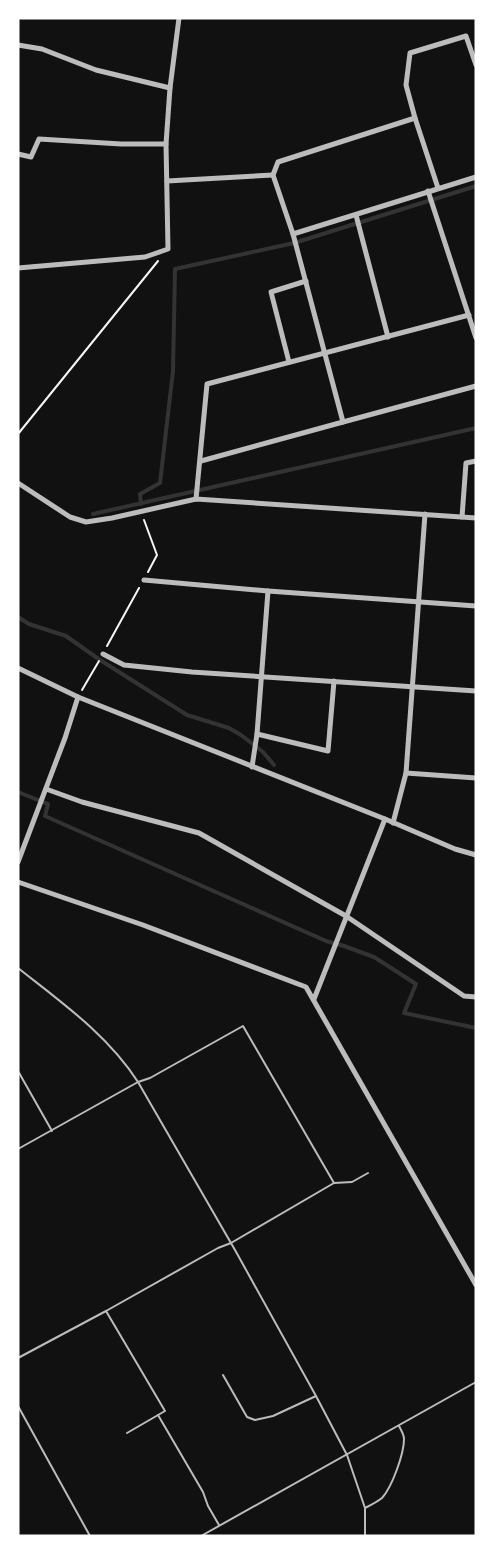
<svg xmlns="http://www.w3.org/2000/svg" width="494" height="1554" font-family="'IBM Plex Sans',sans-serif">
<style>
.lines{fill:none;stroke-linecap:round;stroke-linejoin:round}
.stream{stroke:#333;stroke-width:4}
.path{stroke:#f5f5f5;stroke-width:2}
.service{stroke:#bcbcbc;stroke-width:2}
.minor{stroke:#bcbcbc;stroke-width:5}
</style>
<rect width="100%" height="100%" fill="#111"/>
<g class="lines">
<g class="stream">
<path d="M 141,504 L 140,494 L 160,483 L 173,371 L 175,269 L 294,243 L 476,186"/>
<path d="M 93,514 L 476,428"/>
<path d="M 18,617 L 29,624 L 66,636 L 100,660 L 187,715 L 229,728 L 241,735 L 263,752 L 274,765"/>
<path d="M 18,792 L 48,804 L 45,816 L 326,941 L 344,946 L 374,957 L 416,984 L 404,1013 L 476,1028"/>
</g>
<g class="path">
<path d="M 18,434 L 158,261"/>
<path d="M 144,520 L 157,555 L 148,572"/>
<path d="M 107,646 L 139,588"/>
<path d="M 82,690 L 99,661"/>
</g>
<g class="service">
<path d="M 18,968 C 61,1002 108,1035 138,1082 L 235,1250 L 316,1396 L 347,1455 L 365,1508 L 365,1536"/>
<path d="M 18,1071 L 52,1131"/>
<path d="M 18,1149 L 138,1082 L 150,1078 L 243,1026 L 334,1183"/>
<path d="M 106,1311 L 218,1248 L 231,1243 L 334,1183 L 352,1182 L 368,1173"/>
<path d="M 18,1358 L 106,1311 L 165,1411 L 127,1433"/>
<path d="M 223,1375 L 247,1417 L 255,1420 L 273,1416 L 316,1396"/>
<path d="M 18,1406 L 90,1536"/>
<path d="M 158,1415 L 203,1492 L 208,1506 L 219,1525"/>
<path d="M 365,1508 C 371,1505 377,1502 382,1498 C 392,1487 404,1454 404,1439 C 404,1434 401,1430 399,1426"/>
<path d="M 201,1536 L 476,1382"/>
</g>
<g class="minor">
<path d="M 18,45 L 42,49 L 96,70 L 170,88"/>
<path d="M 415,118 L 278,162 L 273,175 L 293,234 L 476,177"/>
<path d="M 18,154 L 31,157 L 39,139 L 121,144 L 166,144"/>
<path d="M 167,181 L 273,175"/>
<path d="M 438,188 L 415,118 L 406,85 L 410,53 L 466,36 L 476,65"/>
<path d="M 428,191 L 476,338"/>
<path d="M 356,215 L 388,337"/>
<path d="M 293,234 L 343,422 L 476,386"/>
<path d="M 18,268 L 145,257 L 168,249 L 166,144 L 170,88 L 179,18"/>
<path d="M 289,362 L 271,292 L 306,281"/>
<path d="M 201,461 L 343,422"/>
<path d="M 18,483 L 70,517 L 86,522 L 112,518 L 196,499 L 476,518"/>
<path d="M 196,499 L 207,384 L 469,315"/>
<path d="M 462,517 L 466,463 L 476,461"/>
<path d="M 144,580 L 268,591 L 476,606"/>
<path d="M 103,654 L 124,665 L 192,672 L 476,691"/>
<path d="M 18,668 L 78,697 L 385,819 L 455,849 L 476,855"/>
<path d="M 257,734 L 328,751 L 334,681"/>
<path d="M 252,767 L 257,734 L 268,591"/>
<path d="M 406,773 L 476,778"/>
<path d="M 46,789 L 82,802 L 199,833 L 346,916 L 464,996 L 476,997"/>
<path d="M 393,823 L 406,773 L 425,514"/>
<path d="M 18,862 L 65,738 L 78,697"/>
<path d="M 18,882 L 143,925 L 306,987 L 476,1285"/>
<path d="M 314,999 L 385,819"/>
</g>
</g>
<rect width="494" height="1554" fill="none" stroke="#ffffff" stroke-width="39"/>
</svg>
